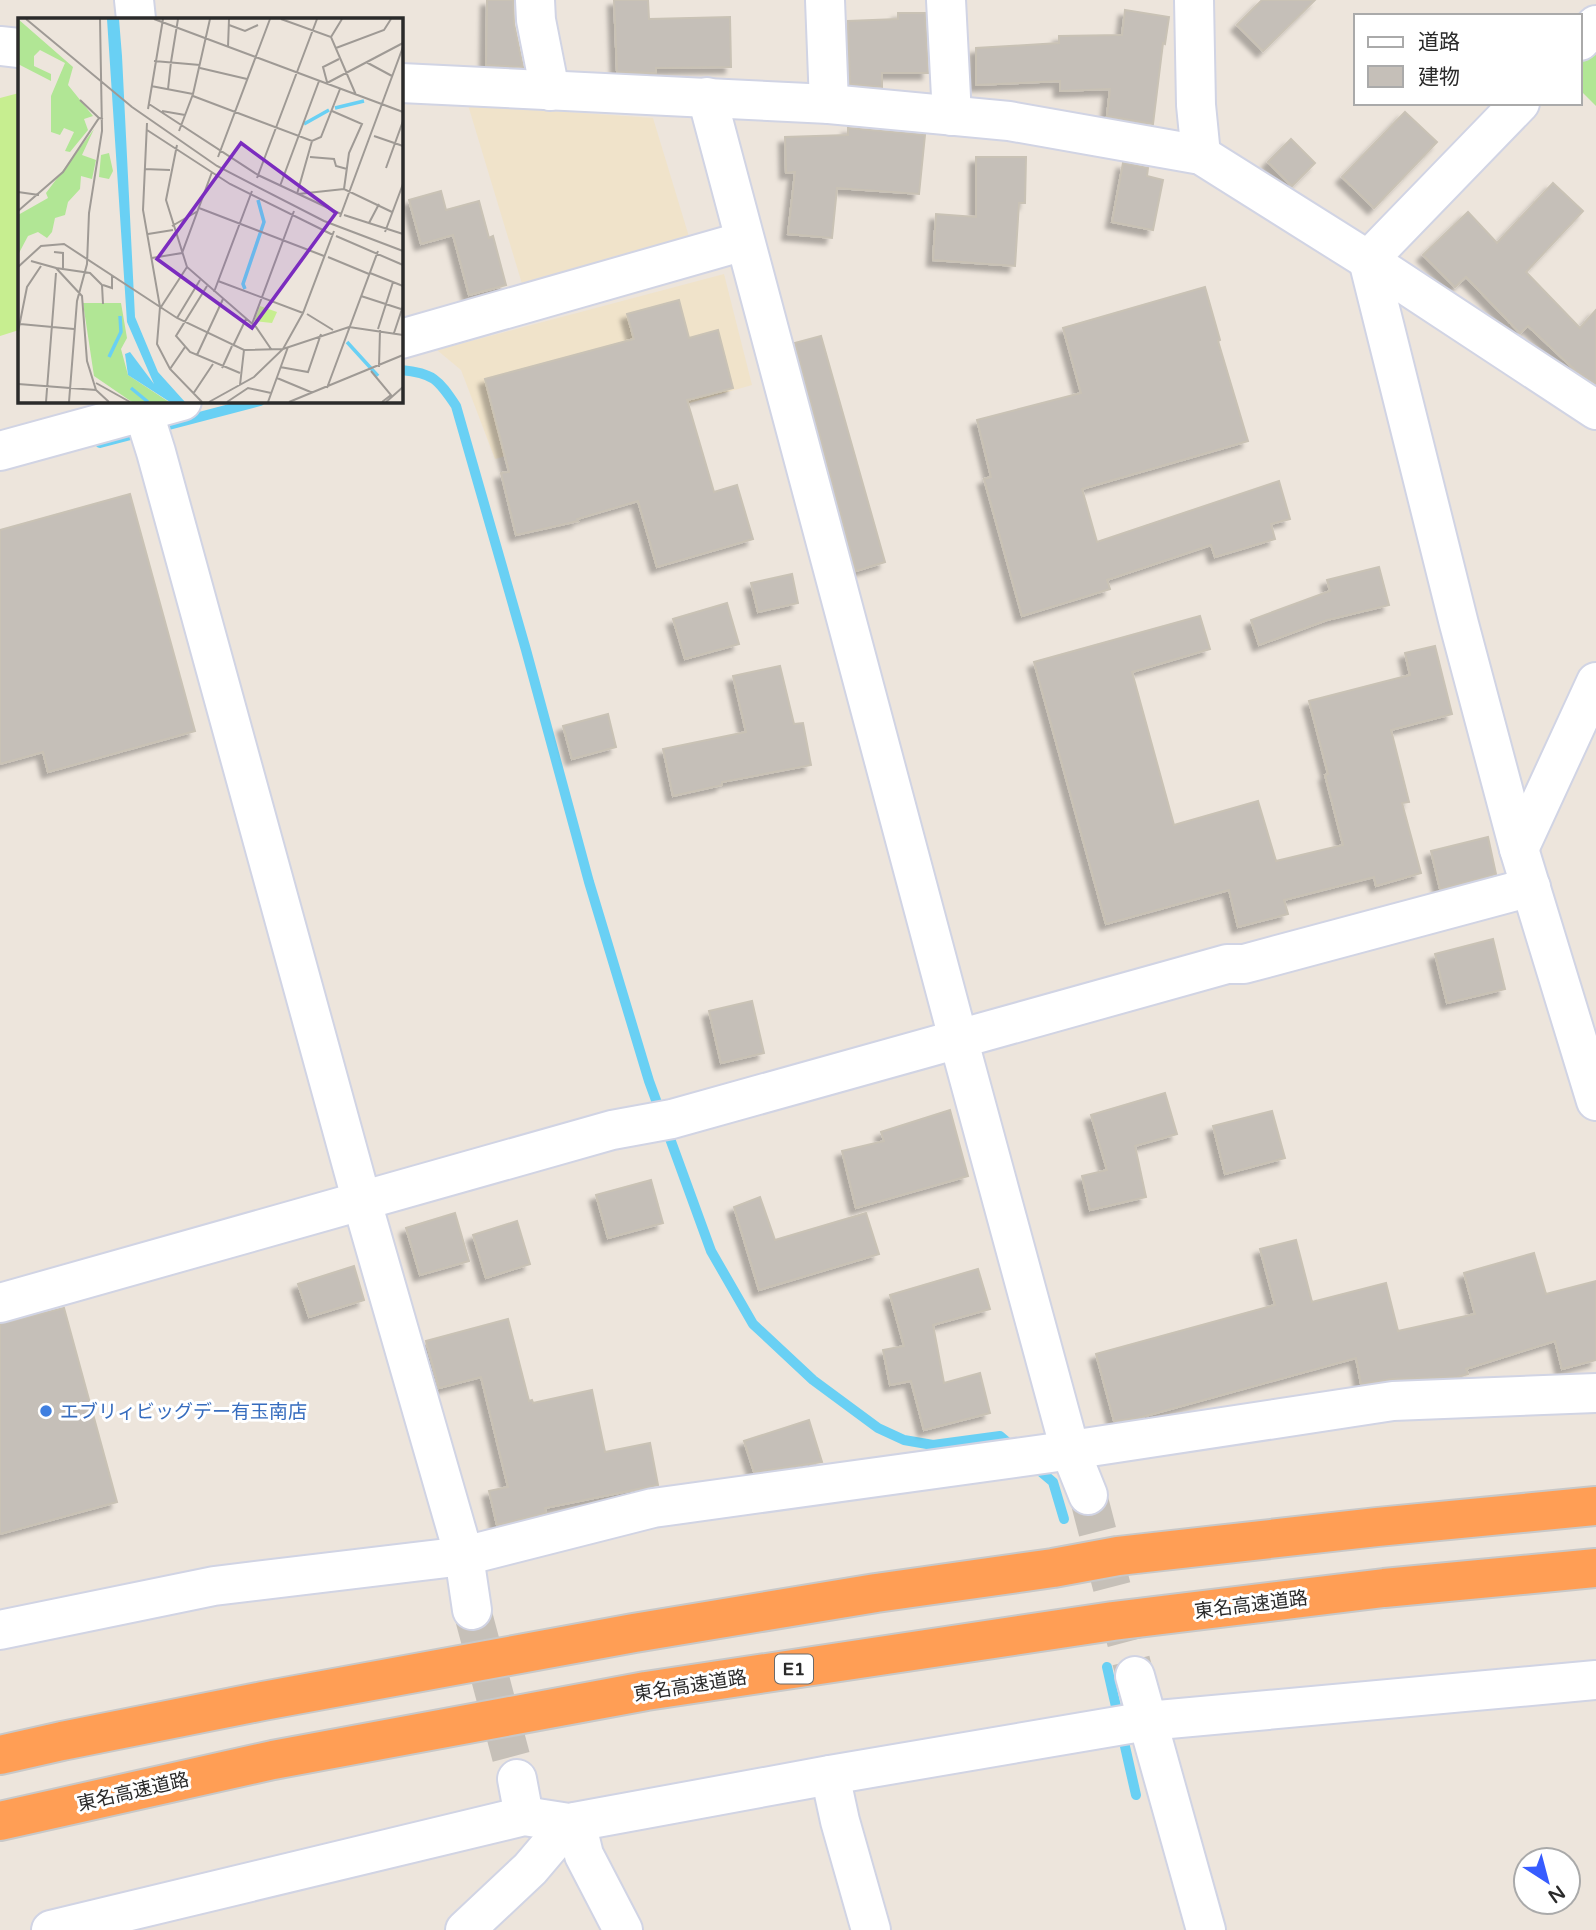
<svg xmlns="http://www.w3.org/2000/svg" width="1596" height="1930" font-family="'Varela Round','Noto Sans JP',sans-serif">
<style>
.education{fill:#f0e3ca}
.green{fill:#b1e695}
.pitch{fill:#c7ee90}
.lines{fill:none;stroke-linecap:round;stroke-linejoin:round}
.stream{stroke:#69d0f4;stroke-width:10}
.building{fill:#c5bfb8;stroke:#c9c2b5;stroke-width:2;filter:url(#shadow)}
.minor-tunnel{stroke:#c6c0b8;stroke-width:38;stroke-dasharray:38 19;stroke-linecap:butt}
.minor-casing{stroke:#d1d4e4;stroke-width:42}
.highway-casing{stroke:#c8c8c8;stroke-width:42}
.minor{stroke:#fff;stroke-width:38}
.highway{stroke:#ff9e55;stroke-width:38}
.shop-dot{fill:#3f7fe0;stroke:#fff;stroke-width:2.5}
.labels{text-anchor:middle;stroke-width:6;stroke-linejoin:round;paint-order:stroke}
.shield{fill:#fff;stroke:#6a6a6a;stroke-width:2}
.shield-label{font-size:18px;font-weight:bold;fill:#2a2a2a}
.shop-label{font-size:19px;fill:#366cbe;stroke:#fff;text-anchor:start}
.street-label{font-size:19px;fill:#2a2a2a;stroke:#fff}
.inset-river{fill:none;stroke:#69d0f4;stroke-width:3.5}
.inset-road{fill:none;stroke:#9f9a95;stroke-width:2}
.view{fill:#7b2cbf;fill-opacity:0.15;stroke:#7b2cbf;stroke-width:3.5}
.inset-edge{fill:none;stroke:#2a2a2a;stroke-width:3.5}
</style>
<defs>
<filter id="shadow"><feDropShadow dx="-6" dy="6" stdDeviation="2" flood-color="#0004"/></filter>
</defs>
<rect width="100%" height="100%" fill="#ede5dc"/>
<g class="education">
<path d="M 468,105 L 653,118 L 690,240 L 523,287 Z"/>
<path d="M 724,274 L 752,385 L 495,459 L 461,370 L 437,350 Z"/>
</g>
<path class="green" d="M 1596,44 L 1596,106 L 1580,90 L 1580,60 Z"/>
<path class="pitch" d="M 19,93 L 19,330 L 0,336 L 0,98 Z"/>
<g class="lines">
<g class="stream">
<path d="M 401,370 C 433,373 438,379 456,406 L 526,650 L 589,882 L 649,1081 L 711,1251 L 753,1324 L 813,1380 L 878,1428 L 904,1440 L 933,1445 L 1000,1436 L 1014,1448"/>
<path d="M 100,443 L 260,401"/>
<path d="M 1034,1466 L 1053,1482 L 1064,1519"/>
<path d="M 1107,1667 L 1136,1795"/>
</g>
</g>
<g class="building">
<path d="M 487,0 L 513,0 L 514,24 L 523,67 L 486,65 Z"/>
<path d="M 614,0 L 648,0 L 649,19 L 730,17 L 731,67 L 656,68 L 656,73 L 617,72 Z"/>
<path d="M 1262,0 L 1315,0 L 1263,51 L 1237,25 Z"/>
<path d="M 1125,10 L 1169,17 L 1165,44 L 1163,43 L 1153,124 L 1107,116 L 1110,89 L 1060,91 L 1060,81 L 976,85 L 976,48 L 1059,43 L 1059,36 L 1122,35 Z"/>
<path d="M 898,13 L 925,13 L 928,73 L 882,73 L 882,87 L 850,84 L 848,21 L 898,19 Z"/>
<path d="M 1405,112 L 1437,142 L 1374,208 L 1342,177 Z"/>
<path d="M 848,128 L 925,135 L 919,194 L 837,188 L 832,238 L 788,234 L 795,172 L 786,173 L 785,137 L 848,135 Z"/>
<path d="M 1291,139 L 1315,163 L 1292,186 L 1268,162 Z"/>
<path d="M 976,157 L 1026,157 L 1025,203 L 1019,203 L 1015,266 L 933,260 L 936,214 L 976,217 Z"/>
<path d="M 1123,163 L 1148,168 L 1147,176 L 1163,180 L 1153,230 L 1112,222 Z"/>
<path d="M 1553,183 L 1583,211 L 1526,272 L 1580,328 L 1596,310 L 1596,384 L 1575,370 L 1528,326 L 1520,333 L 1466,277 L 1455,287 L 1423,255 L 1468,212 L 1497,243 Z"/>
<path d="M 441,191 L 446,210 L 479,201 L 489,238 L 493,236 L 506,285 L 469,295 L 453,235 L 421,244 L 409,200 Z"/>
<path d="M 1205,287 L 1220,340 L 1218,341 L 1248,441 L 1082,489 L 1097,542 L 1279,481 L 1290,519 L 1271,524 L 1275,539 L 1215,557 L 1211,545 L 1107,580 L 1110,589 L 1022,616 L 984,479 L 991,477 L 977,420 L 1081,393 L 1063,328 Z"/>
<path d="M 679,300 L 689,338 L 718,330 L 733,388 L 687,400 L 714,492 L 737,485 L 753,539 L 657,567 L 638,501 L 577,519 L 578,521 L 516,535 L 501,473 L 509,472 L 485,379 L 634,339 L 627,314 Z"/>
<path d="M 821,336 L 885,562 L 856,571 L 795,343 Z"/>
<path d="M 130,494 L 195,731 L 48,772 L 43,752 L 0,764 L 0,530 Z"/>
<path d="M 1379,567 L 1389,605 L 1327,620 L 1259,645 L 1251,620 L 1330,591 L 1327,580 Z"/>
<path d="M 792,574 L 798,603 L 758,612 L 751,583 Z"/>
<path d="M 727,603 L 739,644 L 685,659 L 673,619 Z"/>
<path d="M 1200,616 L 1210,649 L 1132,672 L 1174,825 L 1258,801 L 1276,861 L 1343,845 L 1325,775 L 1328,774 L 1309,701 L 1410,675 L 1405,653 L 1435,646 L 1452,714 L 1391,730 L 1409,802 L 1402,803 L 1421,873 L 1376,886 L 1374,877 L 1284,900 L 1288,914 L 1238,927 L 1229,890 L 1106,924 L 1034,662 Z"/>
<path d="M 780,666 L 794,724 L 803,723 L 811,765 L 722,782 L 722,785 L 673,796 L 663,749 L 746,732 L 733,676 Z"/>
<path d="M 608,714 L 616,747 L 572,759 L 563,726 Z"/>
<path d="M 1488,837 L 1496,874 L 1440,889 L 1431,851 Z"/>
<path d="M 1493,939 L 1505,989 L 1447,1003 L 1435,954 Z"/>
<path d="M 752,1001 L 764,1053 L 721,1063 L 709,1011 Z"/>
<path d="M 1165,1093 L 1177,1134 L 1135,1146 L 1146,1197 L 1090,1210 L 1082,1176 L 1107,1170 L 1091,1115 Z"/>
<path d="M 950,1110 L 968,1176 L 856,1208 L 842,1151 L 884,1141 L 881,1132 Z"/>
<path d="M 1272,1111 L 1285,1158 L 1225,1174 L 1213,1126 Z"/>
<path d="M 651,1180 L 663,1223 L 608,1238 L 596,1195 Z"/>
<path d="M 760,1197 L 775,1240 L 866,1213 L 879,1254 L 759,1290 L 734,1207 Z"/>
<path d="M 455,1213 L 469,1261 L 420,1275 L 406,1228 Z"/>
<path d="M 517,1221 L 530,1264 L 486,1278 L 473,1235 Z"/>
<path d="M 1296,1240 L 1312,1302 L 1386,1283 L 1398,1331 L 1475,1314 L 1464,1273 L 1534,1253 L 1546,1294 L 1596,1281 L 1596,1360 L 1562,1369 L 1555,1341 L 1466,1369 L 1468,1374 L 1457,1377 L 1392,1379 L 1361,1384 L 1356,1358 L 1138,1418 L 1114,1421 L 1096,1354 L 1275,1305 L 1260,1249 Z"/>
<path d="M 354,1266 L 364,1300 L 309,1317 L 298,1284 Z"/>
<path d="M 978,1269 L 990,1309 L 933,1325 L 944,1383 L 980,1373 L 990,1413 L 924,1430 L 911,1381 L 890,1385 L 883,1350 L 904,1346 L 890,1295 Z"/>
<path d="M 64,1308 L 117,1502 L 0,1534 L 0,1324 Z"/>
<path d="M 508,1319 L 529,1401 L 532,1400 L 533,1403 L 592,1390 L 605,1452 L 650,1443 L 658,1485 L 545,1508 L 546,1513 L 497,1525 L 489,1491 L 508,1487 L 481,1377 L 439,1388 L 426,1341 Z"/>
<path d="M 809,1420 L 822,1462 L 754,1472 L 744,1441 Z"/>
</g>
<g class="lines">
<g class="minor-tunnel">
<path d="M 1088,1495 L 1135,1676"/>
<path d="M 472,1610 L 517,1779"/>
</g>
<defs>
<g id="minor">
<path d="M 134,0 L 136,19"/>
<path d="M 535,0 L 536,20 L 550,91"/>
<path d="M 825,0 L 829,104"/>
<path d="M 946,0 L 952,116"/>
<path d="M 1194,0 L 1196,105 L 1201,155"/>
<path d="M 1580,41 L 1596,25"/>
<path d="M 0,46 L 19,48"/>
<path d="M 401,83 L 829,104 L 1009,121 L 1201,155 L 1368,260 L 1596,410"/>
<path d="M 707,97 L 958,1038 L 1070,1450 L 1088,1495"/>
<path d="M 1520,103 L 1368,260 L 1459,624 L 1519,849 L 1596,1101"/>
<path d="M 401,339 L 744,241"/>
<path d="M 140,401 L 156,452 L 362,1202 L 464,1556 L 472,1610"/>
<path d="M 0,451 L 182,401"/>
<path d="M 1519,849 L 1596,682"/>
<path d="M 0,1303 L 612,1130 L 672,1119 L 1227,964 L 1244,964 L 1531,887"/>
<path d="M 0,1630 L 214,1586 L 464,1556 L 653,1508 L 1051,1453 L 1393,1401 L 1596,1393"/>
<path d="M 1135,1676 L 1206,1930"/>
<path d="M 830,1775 L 840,1821 L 871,1930"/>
<path d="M 517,1779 L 524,1816"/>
<path d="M 576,1822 L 584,1855 L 623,1930"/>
<path d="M 51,1930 L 524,1816 L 569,1823 L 830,1775 L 1147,1721 L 1596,1680"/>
<path d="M 465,1930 L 530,1869 L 569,1823"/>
</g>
<g id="highway">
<path d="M 0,1755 L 62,1741 L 263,1701 L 634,1633 L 876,1593 L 1053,1568 L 1118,1556 L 1377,1527 L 1596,1506"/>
<path d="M 0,1821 L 273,1760 L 646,1691 L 1113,1621 L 1384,1588 L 1596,1568"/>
</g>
</defs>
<use href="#minor" class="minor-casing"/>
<use href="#highway" class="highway-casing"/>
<use href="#minor" class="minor"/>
<use href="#highway" class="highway"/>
</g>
<circle class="shop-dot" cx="46" cy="1411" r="7"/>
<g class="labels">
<rect class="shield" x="775" y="1654.5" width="38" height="29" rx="5"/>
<g class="shield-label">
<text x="794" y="1675">E1</text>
</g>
<g class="shop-label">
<text x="60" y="1418">エブリィビッグデー有玉南店</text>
</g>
<g class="street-label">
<text transform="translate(1251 1604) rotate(-7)" y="7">東名高速道路</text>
<text transform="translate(690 1685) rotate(-9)" y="7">東名高速道路</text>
<text transform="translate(133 1791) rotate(-13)" y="7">東名高速道路</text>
</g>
</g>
<g transform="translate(18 18)">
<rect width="385" height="385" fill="#ede5dc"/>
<path d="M 0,1 L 55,49 L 50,67 L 75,98 L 66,101 L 70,112 L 52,134 L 47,133 L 56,114 L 46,110 L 42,117 L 33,114 L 33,78 L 47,45 L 22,32 L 16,38 L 16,48 L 33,56 L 33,63 L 0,46 ZM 76,111 L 64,137 L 78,142 L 74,161 L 63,158 L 62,171 L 50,184 L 47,197 L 37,200 L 34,214 L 29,220 L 20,214 L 10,218 L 1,235 L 0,197 L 30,180 L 28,175 ZM 91,135 L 95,153 L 91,161 L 81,159 L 83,137 ZM 65,285 L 103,285 L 109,320 L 103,331 L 110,357 L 151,384 L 114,384 L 76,358 Z" fill="#b1e695"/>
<path d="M 242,288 L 259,294 L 254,305 L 236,303 Z" fill="#c7ee90"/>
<path d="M 89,1 L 101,1 L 104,38 L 117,299 L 140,354 L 167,384 L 152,384 L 110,357 L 107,336 L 112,334 L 136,366 L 109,304 Z" fill="#69d0f4"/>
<path class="inset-river" d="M 317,90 L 346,83M 286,106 L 311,92M 227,271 L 225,266 L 246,204 L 240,182M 329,324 L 360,358M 91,339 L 103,314 L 102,298M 113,370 L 130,384"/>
<path class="inset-road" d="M 8,1 L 114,89 L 199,148 L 306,203 L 385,233M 136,1 L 385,94M 263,1 L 313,19 L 338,77M 211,7 L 227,13 L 240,7M 313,19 L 324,1M 210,29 L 211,1M 318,30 L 366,12 L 373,1M 136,43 L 182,47M 153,44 L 160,1M 348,44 L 374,58M 182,50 L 229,61M 309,64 L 305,49 L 321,41M 309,65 L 385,25M 133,68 L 175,76M 150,71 L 153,44M 175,78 L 294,123 L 303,119 L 322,71M 62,82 L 81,100M 131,86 L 240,157 L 323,196M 130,91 L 145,1M 144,93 L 167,97M 314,93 L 344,106 L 331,135 L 326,171M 129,105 L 125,192 L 142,289 L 139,326 L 152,351 L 184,384M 129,112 L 212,166 L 315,217M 161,113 L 175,76 L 192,1M 356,118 L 385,128M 159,127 L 148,182 L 169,249 L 238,309 L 253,331M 200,139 L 252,1M 292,139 L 316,141 L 318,148 L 329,151M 368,150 L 385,103M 126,151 L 152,152M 239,160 L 299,1M 262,168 L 301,63M 0,174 L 21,177M 279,176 L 294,123M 280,176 L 326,171 L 374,194M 181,190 L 306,238M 0,193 L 45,154 L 81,100 L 85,101M 326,197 L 385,216M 322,199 L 385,29M 351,205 L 361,186M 154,208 L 180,193M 367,214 L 385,166M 130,216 L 155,212M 318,218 L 385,247M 36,234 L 45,235 L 45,250M 310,239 L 351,256M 134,240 L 164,235 L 194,154M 13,243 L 38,250 L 64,278 L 69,343 L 78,372M 0,249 L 23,228 L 46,226 L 159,300 L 226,332 L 265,331 L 331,309 L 385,317M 38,250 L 72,255 L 84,267 L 85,286M 352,255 L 385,268M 200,263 L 285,295M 85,267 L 94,270 L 94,258M 189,268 L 158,318 L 172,334 L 222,355M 196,274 L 234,173M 343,278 L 383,291M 143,289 L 169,249M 289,296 L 315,312M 159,300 L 182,262M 2,306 L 56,311M 234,306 L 276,193M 360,311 L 375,264M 0,314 L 9,269 L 23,248M 376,315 L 385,288M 215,328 L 228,301M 179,337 L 205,281M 262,349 L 290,354 L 303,316M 361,349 L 362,312M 204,350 L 214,328M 152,351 L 167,329M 353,353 L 373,377 L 364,384M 259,360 L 295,375M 78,365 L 112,384M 0,366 L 78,372 L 91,384M 222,367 L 226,332M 309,370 L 360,233M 175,376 L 195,346M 28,384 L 38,255M 51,384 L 59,283 L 69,246 L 71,195 L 84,113 L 82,1M 191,384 L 236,359 L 265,331 L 285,295 L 316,213M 209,384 L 230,370 L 253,375M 250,384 L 270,329M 271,384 L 385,337M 368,384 L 385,369"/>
<path class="view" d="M 223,125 L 318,195 L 234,310 L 139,241 Z"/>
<rect width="385" height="385" class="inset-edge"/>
</g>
<rect x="1354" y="14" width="228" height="91" fill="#ffffff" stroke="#aaaaaa" stroke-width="2"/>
<rect x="1368" y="37" width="35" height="10" fill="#ffffff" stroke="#aaaaaa" stroke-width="2"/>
<text x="1418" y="49" font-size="21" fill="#2a2a2a">道路</text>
<rect x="1368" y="66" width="35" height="21" fill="#c5bfb8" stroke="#aaaaaa" stroke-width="2"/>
<text x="1418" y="84" font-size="21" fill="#2a2a2a">建物</text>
<g transform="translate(1547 1881) rotate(144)"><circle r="33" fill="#ffffff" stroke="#aaaaaa" stroke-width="2"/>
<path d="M0-5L12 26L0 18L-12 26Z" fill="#375cff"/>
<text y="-10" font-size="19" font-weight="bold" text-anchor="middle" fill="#2a2a2a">N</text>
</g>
</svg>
